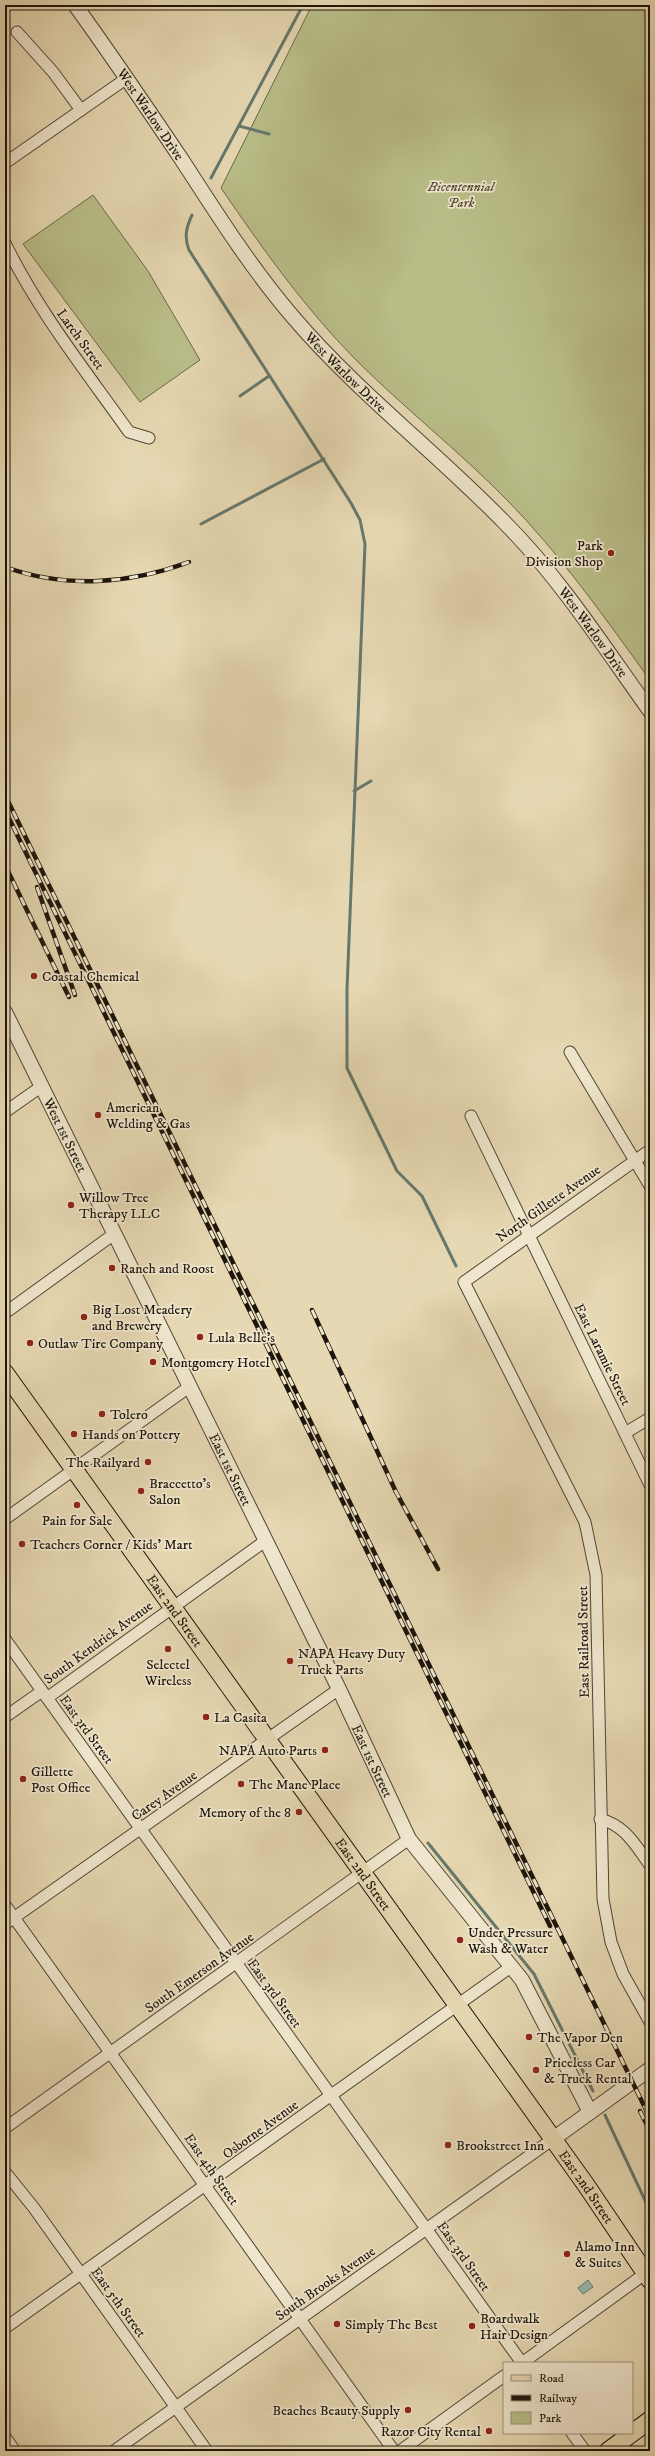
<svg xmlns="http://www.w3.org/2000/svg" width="655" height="2456" font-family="'IM FELL DW Pica',serif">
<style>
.green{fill:#b9be89;stroke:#6b694a}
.water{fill:#96baad;stroke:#66786c}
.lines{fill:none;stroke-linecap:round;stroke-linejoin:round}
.stream{stroke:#66786c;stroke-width:3}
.minor-casing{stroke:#4f4535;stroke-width:13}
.tertiary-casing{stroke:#4f4535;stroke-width:16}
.primary-casing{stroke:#1d140b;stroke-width:19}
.minor{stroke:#efe6cd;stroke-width:11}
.tertiary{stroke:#efe6cd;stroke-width:14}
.primary{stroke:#e6d8b2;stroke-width:17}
.rail-casing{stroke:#1d140b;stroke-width:4.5}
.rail{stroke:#efe6cd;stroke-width:3;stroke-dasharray:9;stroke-linecap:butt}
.poi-dot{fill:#8f2418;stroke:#efe6cd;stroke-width:1.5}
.labels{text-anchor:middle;stroke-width:3.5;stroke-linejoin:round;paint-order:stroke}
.street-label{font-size:14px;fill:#1d140b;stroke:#efe6cd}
.park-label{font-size:14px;font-style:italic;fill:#545037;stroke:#efe6cd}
.poi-label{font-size:14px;fill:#1d140b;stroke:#efe6cd;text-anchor:start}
</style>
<rect width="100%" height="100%" fill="#e6d8b2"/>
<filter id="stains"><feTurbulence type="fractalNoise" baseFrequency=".005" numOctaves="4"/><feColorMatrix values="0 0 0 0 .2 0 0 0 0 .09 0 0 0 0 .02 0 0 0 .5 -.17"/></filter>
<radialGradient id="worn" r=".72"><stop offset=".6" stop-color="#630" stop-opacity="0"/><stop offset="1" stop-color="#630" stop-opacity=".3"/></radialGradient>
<g class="green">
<path d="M 312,5 L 650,5 L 650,680 C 605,618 561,555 507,500 C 459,451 404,408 355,359 C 304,307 262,248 221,188 Z"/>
<path d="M 93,195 L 148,271 L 200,360 L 140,402 L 23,244 Z"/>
</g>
<path class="water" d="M 588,2280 L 593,2287 L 583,2294 L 578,2288 Z"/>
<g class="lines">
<g class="stream">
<path d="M 239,126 L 269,134"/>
<path d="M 211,178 L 303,5"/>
<path d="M 192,215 C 186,228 184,237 189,250 L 351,503 L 360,520 L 365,544 L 347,989 L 347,1068 L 397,1171 L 422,1196 L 456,1266"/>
<path d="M 240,396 L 269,376"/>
<path d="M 201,524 L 324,459"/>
<path d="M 354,791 L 371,781"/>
<path d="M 428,1843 L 534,1974 L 593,2091"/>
<path d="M 605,2115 L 650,2211"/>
</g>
<defs>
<g id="minor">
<path d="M 17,32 L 53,72 L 81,110"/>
<path d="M 5,163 L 127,78"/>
<path d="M 5,243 C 38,311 85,370 129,432 L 149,438"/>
<path d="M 570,1052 L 650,1186"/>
<path d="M 5,1112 L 42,1086"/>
<path d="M 471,1116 L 650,1485"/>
<path d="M 650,1150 L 464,1282 L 585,1522 L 596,1575 L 603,1899 L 611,1942 L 623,1974 L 650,2022"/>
<path d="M 5,1313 L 114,1234"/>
<path d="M 625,1433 L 650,1418"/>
<path d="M 5,1519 L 189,1387"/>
<path d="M 5,1639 L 522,2363 L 646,2273"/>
<path d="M 47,1698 L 265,1541"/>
<path d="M 5,1717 L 42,1691"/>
<path d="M 600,1819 C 625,1825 636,1846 650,1865"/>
<path d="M 5,1905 L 394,2451"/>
<path d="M 5,1924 L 339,1689"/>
<path d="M 5,2128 L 409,1839"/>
<path d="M 5,2172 L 34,2208 L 207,2451"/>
<path d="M 5,2328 L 512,1966"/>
<path d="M 572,2433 L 585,2451"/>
<path d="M 5,2437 L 15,2451"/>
<path d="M 114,2451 L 553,2139"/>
<path d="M 400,2451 L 504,2376"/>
</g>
<g id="tertiary">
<path id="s1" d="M 75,5 C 112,56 147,108 182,160 C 217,214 251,268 293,317 C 357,392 436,452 504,522 C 560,578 604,647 650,711"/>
<path id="s2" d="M 5,1012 L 339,1689 L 409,1839 L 522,1980 L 590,2112"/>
<path d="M 553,2139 L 650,2069"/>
</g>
<g id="primary">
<path id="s3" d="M 5,1373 L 586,2185 L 650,2280"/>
<path d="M 608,2451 L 650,2420"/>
</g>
</defs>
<use href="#minor" class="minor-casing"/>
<use href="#tertiary" class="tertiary-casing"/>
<use href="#primary" class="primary-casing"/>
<use href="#minor" class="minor"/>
<use href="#tertiary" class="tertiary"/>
<use href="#primary" class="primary"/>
<defs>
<g id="rail">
<path d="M 5,567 C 66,589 130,584 189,562"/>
<path d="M 5,795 L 650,2118"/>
<path d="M 5,810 L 550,1926"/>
<path d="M 5,865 L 69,997"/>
<path d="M 37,887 L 75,995"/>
<path d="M 312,1310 L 396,1492 L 438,1569"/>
<path d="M 640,2111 L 650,2131"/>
</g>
</defs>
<use href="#rail" class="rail-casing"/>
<use href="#rail" class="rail"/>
</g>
<g class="poi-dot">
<circle cx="611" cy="553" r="4"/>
<circle cx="34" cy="976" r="4"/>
<circle cx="98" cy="1115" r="4"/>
<circle cx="71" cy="1205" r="4"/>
<circle cx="112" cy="1268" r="4"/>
<circle cx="84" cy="1317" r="4"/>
<circle cx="200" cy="1337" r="4"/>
<circle cx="30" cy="1343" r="4"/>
<circle cx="153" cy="1362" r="4"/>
<circle cx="102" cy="1414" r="4"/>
<circle cx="74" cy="1434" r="4"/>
<circle cx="148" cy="1462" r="4"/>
<circle cx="141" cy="1491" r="4"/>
<circle cx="77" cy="1505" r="4"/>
<circle cx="22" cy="1544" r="4"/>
<circle cx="168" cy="1649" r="4"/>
<circle cx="290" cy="1661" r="4"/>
<circle cx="206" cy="1717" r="4"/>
<circle cx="325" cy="1750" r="4"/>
<circle cx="23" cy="1779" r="4"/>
<circle cx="241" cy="1784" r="4"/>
<circle cx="299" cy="1812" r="4"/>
<circle cx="460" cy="1940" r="4"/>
<circle cx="529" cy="2037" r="4"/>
<circle cx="536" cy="2070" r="4"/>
<circle cx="448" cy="2145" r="4"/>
<circle cx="567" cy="2254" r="4"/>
<circle cx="337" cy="2324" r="4"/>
<circle cx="472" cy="2326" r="4"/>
<circle cx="408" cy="2410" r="4"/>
<circle cx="489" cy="2431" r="4"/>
</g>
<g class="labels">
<g class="street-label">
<text dy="5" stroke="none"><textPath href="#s1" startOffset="133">West Warlow Drive</textPath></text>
<text transform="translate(81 339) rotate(54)" y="5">Larch Street</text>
<text dy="5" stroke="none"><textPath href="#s1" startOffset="457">West Warlow Drive</textPath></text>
<text dy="5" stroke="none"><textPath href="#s1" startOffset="817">West Warlow Drive</textPath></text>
<text dy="5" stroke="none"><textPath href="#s2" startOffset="137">West 1st Street</textPath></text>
<text transform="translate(548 1203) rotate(-35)" y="5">North Gillette Avenue</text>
<text transform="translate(603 1354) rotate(64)" y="5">East Laramie Street</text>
<text dy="5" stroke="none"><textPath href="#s2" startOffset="510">East 1st Street</textPath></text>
<text dy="5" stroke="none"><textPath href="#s3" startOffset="292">East 2nd Street</textPath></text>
<text transform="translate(98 1642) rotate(-36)" y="5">South Kendrick Avenue</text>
<text transform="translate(583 1642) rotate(-91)" y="5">East Railroad Street</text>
<text transform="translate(87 1729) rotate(54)" y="5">East 3rd Street</text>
<text dy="5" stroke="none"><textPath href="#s2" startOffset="834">East 1st Street</textPath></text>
<text transform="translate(164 1795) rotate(-35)" y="5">Carey Avenue</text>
<text dy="5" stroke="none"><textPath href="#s3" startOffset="616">East 2nd Street</textPath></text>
<text transform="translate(199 1972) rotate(-35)" y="5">South Emerson Avenue</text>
<text transform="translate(275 1993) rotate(54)" y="5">East 3rd Street</text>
<text transform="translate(260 2129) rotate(-36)" y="5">Osborne Avenue</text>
<text transform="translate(212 2169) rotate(55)" y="5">East 4th Street</text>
<text dy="5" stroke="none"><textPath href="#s3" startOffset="1000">East 2nd Street</textPath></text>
<text transform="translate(464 2256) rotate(55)" y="5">East 3rd Street</text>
<text transform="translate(325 2283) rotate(-35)" y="5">South Brooks Avenue</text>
<text transform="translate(119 2302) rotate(54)" y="5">East 5th Street</text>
</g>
<g class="park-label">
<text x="461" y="191">Bicentennial<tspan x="461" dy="16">Park</tspan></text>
</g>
<g class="poi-label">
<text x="603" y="550" text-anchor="end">Park<tspan x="603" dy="16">Division Shop</tspan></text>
<text x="42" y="981">Coastal Chemical</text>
<text x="106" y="1112">American<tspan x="106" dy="16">Welding &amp; Gas</tspan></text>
<text x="79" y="1202">Willow Tree<tspan x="79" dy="16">Therapy LLC</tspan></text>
<text x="120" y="1273">Ranch and Roost</text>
<text x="92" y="1314">Big Lost Meadery<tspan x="92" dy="16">and Brewery</tspan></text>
<text x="208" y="1342">Lula Belle's</text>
<text x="38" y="1348">Outlaw Tire Company</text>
<text x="161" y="1367">Montgomery Hotel</text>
<text x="110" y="1419">Tolero</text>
<text x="82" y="1439">Hands on Pottery</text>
<text x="140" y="1467" text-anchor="end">The Railyard</text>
<text x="149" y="1488">Braccetto's<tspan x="149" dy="16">Salon</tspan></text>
<text x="77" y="1525" text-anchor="middle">Pain for Sale</text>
<text x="30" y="1549">Teachers Corner / Kids' Mart</text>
<text x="298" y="1658">NAPA Heavy Duty<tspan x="298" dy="16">Truck Parts</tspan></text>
<text x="168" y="1669" text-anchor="middle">Selectel<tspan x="168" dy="16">Wireless</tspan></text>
<text x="214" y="1722">La Casita</text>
<text x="317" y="1755" text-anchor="end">NAPA Auto Parts</text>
<text x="31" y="1776">Gillette<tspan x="31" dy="16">Post Office</tspan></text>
<text x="249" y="1789">The Mane Place</text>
<text x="291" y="1817" text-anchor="end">Memory of the 8</text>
<text x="468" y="1937">Under Pressure<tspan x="468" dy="16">Wash &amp; Water</tspan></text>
<text x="537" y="2042">The Vapor Den</text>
<text x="544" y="2067">Priceless Car<tspan x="544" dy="16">&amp; Truck Rental</tspan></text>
<text x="456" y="2150">Brookstreet Inn</text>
<text x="575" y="2251">Alamo Inn<tspan x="575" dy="16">&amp; Suites</tspan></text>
<text x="480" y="2323">Boardwalk<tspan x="480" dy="16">Hair Design</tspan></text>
<text x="345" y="2329">Simply The Best</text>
<text x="400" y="2415" text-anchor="end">Beaches Beauty Supply</text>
<text x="481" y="2436" text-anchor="end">Razor City Rental</text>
</g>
</g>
<rect width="655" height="2456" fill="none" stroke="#e6d8b2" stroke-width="20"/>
<rect x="6" y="6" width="643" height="2444" fill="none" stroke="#1d140b" stroke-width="2"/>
<rect x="10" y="10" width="635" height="2436" fill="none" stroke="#1d140b"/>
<rect x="503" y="2362" width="130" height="72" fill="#efe6cd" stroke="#9b927f"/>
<rect x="511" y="2375" width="20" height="6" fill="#e6d8b2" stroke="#9b927f"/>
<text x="539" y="2382" font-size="12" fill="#1d140b">Road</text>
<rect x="511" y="2395" width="20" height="6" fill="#1d140b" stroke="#9b927f"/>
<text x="539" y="2402" font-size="12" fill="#1d140b">Railway</text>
<rect x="511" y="2412" width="20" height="12" fill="#b9be89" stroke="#9b927f"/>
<text x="539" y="2422" font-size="12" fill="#1d140b">Park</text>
<rect width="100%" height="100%" filter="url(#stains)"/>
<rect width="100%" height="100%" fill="url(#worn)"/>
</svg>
